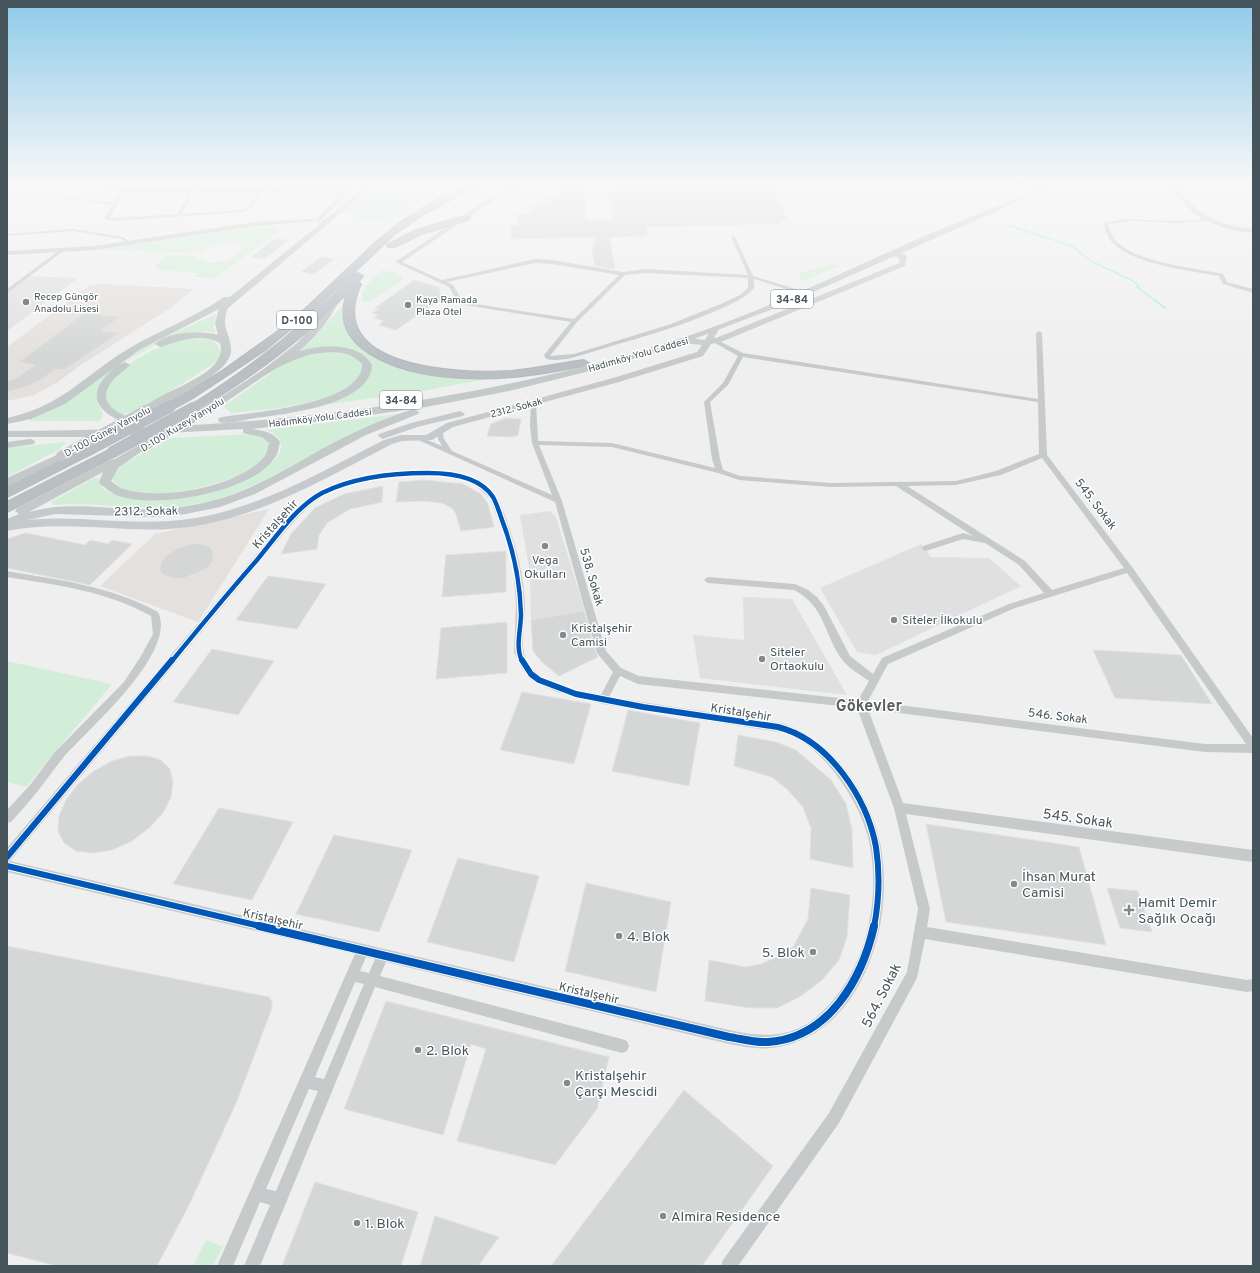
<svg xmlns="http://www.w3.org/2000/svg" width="1260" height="1273" font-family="Overpass,sans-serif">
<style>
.commercial{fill:#e4e0dd}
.education{fill:#e1e0e1}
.green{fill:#d3eed8}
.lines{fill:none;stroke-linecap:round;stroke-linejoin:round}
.stream-far1{stroke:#a8eceb;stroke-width:1.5}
.stream{stroke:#a8eceb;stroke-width:2}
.building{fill:#d5d7d7;stroke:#e0e1e2}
.highway-casing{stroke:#b4bbbe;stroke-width:2}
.street{fill:#c6cacb;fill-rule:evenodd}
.secondary{fill:#c7cacc;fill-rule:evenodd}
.primary{fill:#c4c9ca;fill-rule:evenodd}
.highway{fill:#b9bfc3;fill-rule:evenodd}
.highway-bridge-casing{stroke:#b4bbbe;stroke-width:12;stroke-linecap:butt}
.primary-bridge{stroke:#c4c9ca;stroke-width:10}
.highway-bridge{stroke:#b9bfc3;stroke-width:11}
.cycleway-far2-casing{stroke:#fff;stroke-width:7}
.cycleway-far1-casing{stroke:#fff;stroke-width:8}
.cycleway-casing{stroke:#fff;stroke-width:10}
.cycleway-far2{stroke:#0057b8;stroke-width:4.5}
.cycleway-far1{stroke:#0057b8;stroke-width:6}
.cycleway{stroke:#0057b8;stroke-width:8}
.poi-dot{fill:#818b8f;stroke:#fff;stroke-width:1.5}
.labels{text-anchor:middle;stroke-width:3;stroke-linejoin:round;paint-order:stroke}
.far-poi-label{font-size:10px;fill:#46555b;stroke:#fff;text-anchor:start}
.far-street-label{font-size:10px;fill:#46555b;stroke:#fff}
.shield{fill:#fff;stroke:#7e888c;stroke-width:1}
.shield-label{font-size:11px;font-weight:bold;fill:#46555b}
.street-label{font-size:12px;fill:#46555b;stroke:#fff}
.poi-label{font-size:12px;fill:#46555b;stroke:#fff;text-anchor:start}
.near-street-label{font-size:14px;fill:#46555b;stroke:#fff}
.near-poi-label{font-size:14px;fill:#46555b;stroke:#fff;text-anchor:start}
.district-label{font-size:16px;font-weight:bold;fill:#5a6062;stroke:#fff}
</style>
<rect width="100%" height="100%" fill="#efefef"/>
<g class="commercial">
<path d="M 103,284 L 193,289 L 172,307 L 82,364 L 58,382 L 34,395 L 7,401 L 7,347 L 90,285 Z"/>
<path d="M 269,509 L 198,622 L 100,586 L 155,534 Z"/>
</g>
<g class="education">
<path d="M 28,276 L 78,278 L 7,331 L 7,292 Z"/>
<path d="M 550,511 L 556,517 L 585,611 L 531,620 L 530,574 L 520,515 Z"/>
<path d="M 921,544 L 931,557 L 989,558 L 1021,586 L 876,655 L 857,652 L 820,588 Z"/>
<path d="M 743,597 L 792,599 L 847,695 L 700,678 L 693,635 L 744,640 Z"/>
</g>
<g class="green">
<path d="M 378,182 L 458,182 L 442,188 L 396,216 L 381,219 L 353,218 L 351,220 L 347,220 L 356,213 L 345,212 Z"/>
<path d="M 275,225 L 275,228 L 283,229 L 215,278 L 194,277 L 198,273 L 158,270 L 155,266 L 164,257 L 171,255 L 195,256 L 206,263 C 220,263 233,260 242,249 L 241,245 L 231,241 L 216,244 L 200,251 L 155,253 L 133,249 L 69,251 L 107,248 Z"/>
<path d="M 828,265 L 841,265 L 801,282 L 799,273 Z"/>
<path d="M 382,270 L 396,273 L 403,278 C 398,285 372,302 363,302 C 358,289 374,277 382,270 Z"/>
<path d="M 342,306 C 339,340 372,358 400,366 L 497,377 L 423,391 L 317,406 C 339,398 358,394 371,374 L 370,361 C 352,344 323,348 301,350 L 318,333 Z"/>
<path d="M 216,314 L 214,326 L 215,333 L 207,331 L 189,333 L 160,342 L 122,363 L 98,393 L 97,402 L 103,414 L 100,421 L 30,421 L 31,418 L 62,405 L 130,354 L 162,338 Z"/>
<path d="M 195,336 C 208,338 218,338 221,354 L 219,360 L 160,398 L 134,411 L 121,415 C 118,412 113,410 111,407 C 92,385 138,357 153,350 C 167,344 181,340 195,336 Z"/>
<path d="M 326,352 C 341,353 361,353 363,372 C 359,377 354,384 349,388 C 327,404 260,411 231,413 L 224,406 L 287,362 L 298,357 Z"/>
<path d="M 399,414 C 384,420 369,426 354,433 C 303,457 257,491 201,503 C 152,514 103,501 53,505 L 51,502 L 94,478 L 99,479 C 100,481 100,485 102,487 C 112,500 163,500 179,498 C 188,498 255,475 262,470 C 280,458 292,442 267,430 Z"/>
<path d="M 250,434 C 261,436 269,438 271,450 C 269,454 266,459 262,462 C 241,483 128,511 112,479 L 115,471 L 124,464 L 171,438 Z"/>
<path d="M 64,442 L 66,443 L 58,450 L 7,477 L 7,448 Z"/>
<path d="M 7,661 L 112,684 L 26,787 L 7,782 Z"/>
<path d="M 206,1240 L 223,1247 L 213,1266 L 193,1266 Z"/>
</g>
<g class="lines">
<path class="stream-far1" d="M 1007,225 L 1072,246 L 1091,261 L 1133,281 L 1139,286 L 1137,287 L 1157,302"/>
<path class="stream" d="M 1156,301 L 1165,308"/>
</g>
<g class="building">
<path d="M 617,182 L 762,182 L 772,186 L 787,218 L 777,224 L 647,227 L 647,236 L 609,237 L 615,269 L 595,266 L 592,251 L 596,237 L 511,239 L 510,226 L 518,226 L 517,214 L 532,214 L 533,205 L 547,204 L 546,196 L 559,195 L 560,190 L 586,189 L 585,218 L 594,221 L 612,221 L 613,200 L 608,201 L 607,190 L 626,190 Z"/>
<path d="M 275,239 L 289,240 L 264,259 L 251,257 Z"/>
<path d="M 321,257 L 334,259 L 314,274 L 301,272 Z"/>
<path d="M 414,280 L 439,287 L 441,299 L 396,330 L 378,325 L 384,321 L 374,318 L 378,315 L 372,313 L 379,309 L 375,308 Z"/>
<path d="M 84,313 L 121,317 L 101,330 L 119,333 L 64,370 L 56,369 L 39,381 L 28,386 L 7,392 L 7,381 L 18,377 L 35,365 L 19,362 Z"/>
<path d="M 506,418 L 521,419 L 518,435 L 513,437 L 487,436 L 491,424 Z"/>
<path d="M 425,480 L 463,484 L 481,494 L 488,504 L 494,527 L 461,531 L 456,514 L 453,509 L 442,503 L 424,501 L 396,502 L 399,482 Z"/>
<path d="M 383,486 L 382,502 L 350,509 L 327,523 L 319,535 L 317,549 L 281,554 L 291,534 L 315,508 L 344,494 Z"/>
<path d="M 26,533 L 85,545 L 90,540 L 108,544 L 112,540 L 132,544 L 90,585 L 7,568 L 7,539 Z"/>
<path d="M 195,543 L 209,546 L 213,550 L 213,560 L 209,566 L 202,571 L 184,578 L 175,579 L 162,574 L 160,569 L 161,563 L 165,557 L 178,548 Z"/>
<path d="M 506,551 L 506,592 L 442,597 L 446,555 Z"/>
<path d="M 268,576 L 326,584 L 297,629 L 236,620 Z"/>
<path d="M 584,611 L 596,653 L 598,657 L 559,676 L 543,663 L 533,651 L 531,620 Z"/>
<path d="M 507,622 L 507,673 L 436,679 L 441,628 Z"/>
<path d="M 212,649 L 274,661 L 238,715 L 173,702 Z"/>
<path d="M 1093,650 L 1181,655 L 1212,704 L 1115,698 Z"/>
<path d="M 522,692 L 591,704 L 574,764 L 500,750 Z"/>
<path d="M 628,710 L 700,723 L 689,786 L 612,771 Z"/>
<path d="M 738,735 L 776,742 L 796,750 L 831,780 L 846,804 L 852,830 L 853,868 L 810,859 L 811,828 L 803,807 L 787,789 L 772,777 L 734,766 Z"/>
<path d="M 130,756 L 147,756 L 161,760 L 170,769 L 173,782 L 171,797 L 163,813 L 149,828 L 132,841 L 112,850 L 93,853 L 76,851 L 64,843 L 58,831 L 59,816 L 66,800 L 78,784 L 94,771 L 112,761 Z"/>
<path d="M 219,808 L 293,822 L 252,900 L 173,884 Z"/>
<path d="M 926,824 L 1079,847 L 1106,945 L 946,922 Z"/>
<path d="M 334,835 L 412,850 L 379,932 L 296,914 Z"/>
<path d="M 458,858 L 539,876 L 514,962 L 427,942 Z"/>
<path d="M 586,883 L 671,902 L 656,992 L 565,971 Z"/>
<path d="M 811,888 L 850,895 L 847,937 L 839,960 L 822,980 L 801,996 L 777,1008 L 750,1008 L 705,1001 L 709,960 L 745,967 L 761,964 L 777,957 L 793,947 L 808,919 Z"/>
<path d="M 1107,888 L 1138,891 L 1152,932 L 1120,928 Z"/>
<path d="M 7,946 L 269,997 L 272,1002 L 272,1008 L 237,1101 L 190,1203 L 157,1266 L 57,1266 L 7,1253 Z"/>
<path d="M 386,1001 L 609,1057 L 597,1109 L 555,1165 L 457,1141 L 486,1049 L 471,1044 L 443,1135 L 344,1109 Z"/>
<path d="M 684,1090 L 773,1166 L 702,1266 L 551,1266 Z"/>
<path d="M 315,1182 L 418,1212 L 401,1266 L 282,1266 Z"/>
<path d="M 435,1216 L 499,1237 L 478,1266 L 420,1266 Z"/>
</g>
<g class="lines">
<defs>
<g id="highway">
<path d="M 474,182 L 484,182 L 426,213 L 395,234 L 313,311 L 264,351 L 193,398 L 175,408 L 167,408 L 165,406 L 167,404 L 222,371 L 274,334 L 307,307 L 377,241 L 402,221 L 429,204 Z"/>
<path d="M 467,215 L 470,215 L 470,219 L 422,234 L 394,247 L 388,247 L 387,245 L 416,230 Z"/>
<path d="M 358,273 L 363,276 L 358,282 L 361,284 C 322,369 459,374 511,371 C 536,369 560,363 584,360 L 589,363 L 584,366 C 566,369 548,373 530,375 C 480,382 405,381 363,349 C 344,334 339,315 347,293 C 304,339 253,376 199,409 L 191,409 L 189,407 L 191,405 C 251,368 305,325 355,274 Z"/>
<path d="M 83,449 L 89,453 L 87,456 L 7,497 L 7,488 Z"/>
<path d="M 111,449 L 117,453 L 115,456 L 7,512 L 7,502 Z"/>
</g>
</defs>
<use href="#highway" class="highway-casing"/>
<g class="street">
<path d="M 126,182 L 130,182 L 109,218 L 178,214 L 195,182 L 199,182 L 182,214 L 241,210 L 249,205 L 265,182 L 269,182 L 253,207 L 244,212 L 115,221 L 104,219 L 112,205 L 56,197 L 58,196 L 114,203 Z"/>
<path d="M 526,182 L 532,182 L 497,198 L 402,262 L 442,280 L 535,259 L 552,260 L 623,272 L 646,269 L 748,275 L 731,237 L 733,236 L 735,237 L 753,276 L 799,290 L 796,292 L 754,279 L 754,288 C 744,299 731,304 718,310 C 681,326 643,337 605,348 C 586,353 566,363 546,359 L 544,355 L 571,322 L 459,304 L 449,287 L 395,262 L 493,196 ZM 535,263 L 552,264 L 619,275 L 574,319 L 463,302 L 453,285 L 447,282 ZM 646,273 L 748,278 L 748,288 L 740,295 L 723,303 L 671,324 L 574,354 L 550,356 L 577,322 L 625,275 Z"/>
<path d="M 1239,182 L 1243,182 L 1253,192 L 1253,196 Z"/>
<path d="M 1124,219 L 1177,221 L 1208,219 L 1206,221 L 1177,223 L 1133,221 L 1108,224 C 1110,231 1113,238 1118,243 C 1140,263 1195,268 1223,274 L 1227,282 L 1253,289 L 1253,293 L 1223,284 L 1219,276 C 1190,271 1141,265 1117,247 C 1109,241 1105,232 1104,223 Z"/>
<path d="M 73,229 L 123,237 L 131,243 L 129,244 L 122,239 L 73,231 L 7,236 L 7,234 Z"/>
<path d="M 61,249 L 65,250 L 7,293 L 7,289 Z"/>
<path d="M 1039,331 L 1042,333 L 1047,455 L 1132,567 L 1253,738 L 1253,753 L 1205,752 L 868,709 L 903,803 L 1253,850 L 1253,862 L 906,814 L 930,909 L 927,927 L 1247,980 L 1253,979 L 1253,991 L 1247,992 L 925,939 L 917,978 L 839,1123 L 738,1266 L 721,1266 L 723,1260 L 829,1113 L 907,972 L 918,909 L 894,808 L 857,708 L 638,684 L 620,676 L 609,697 L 785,724 C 835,742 872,797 881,848 C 895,925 861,1038 771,1048 C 757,1050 743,1046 729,1044 L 386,962 L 380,976 L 622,1039 L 627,1041 L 629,1046 L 627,1051 L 622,1053 L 375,987 L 260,1266 L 244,1266 L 270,1205 L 260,1202 L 233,1266 L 217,1266 L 355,954 L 7,872 L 7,848 L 278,529 C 289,517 300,505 313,496 C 338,479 374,475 403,472 C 424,469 463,470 480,482 C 485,485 491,489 494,493 C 500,501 502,509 506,518 C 516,547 524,575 525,606 C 526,624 518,647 528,663 C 542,686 577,690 601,695 L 613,672 L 597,653 L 555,502 L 416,439 L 416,437 L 420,437 L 442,446 L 438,439 L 437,430 L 438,429 L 442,429 L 444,439 L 452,451 L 552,495 L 532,443 L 530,426 L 531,401 L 536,402 L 538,441 L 612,443 L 715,468 L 712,459 L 704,402 L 723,383 L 738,356 L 713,342 L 713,340 L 717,340 L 743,353 L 1038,399 L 1036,333 ZM 743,357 L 1038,402 L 1039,454 L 996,471 L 956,481 L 831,483 L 740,476 L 723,470 L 720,459 L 710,402 L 728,385 ZM 539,445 L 612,447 L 718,473 L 739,480 L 831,487 L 896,486 L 973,536 L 963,533 L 923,546 L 922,548 L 923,550 L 926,551 L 963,539 L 985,543 L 1019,565 L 1044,593 L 1009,604 L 882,658 L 873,674 L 850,656 L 824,606 L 817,597 L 808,590 L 795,584 L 708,577 L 704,580 L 708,583 L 794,590 C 826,606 824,637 844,662 C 851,670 861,675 869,681 L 858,700 L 639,676 L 621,668 L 606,651 L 562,501 ZM 1042,458 L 1124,568 L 1052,590 L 1025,561 L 907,486 L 956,485 L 1001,475 ZM 410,475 L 435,475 L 456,478 L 474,484 L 490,499 L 507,543 L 513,567 L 516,605 L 514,652 L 521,667 L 530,679 L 543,686 L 557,692 L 603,704 L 785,733 C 803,739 818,753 831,768 C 847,788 861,811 868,837 C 882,894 868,964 827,1007 C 820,1014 812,1022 803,1026 C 779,1039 754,1035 729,1030 L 10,861 L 284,533 C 295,521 306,507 320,498 C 345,481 380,479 410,475 ZM 1127,573 L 1246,744 L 1205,744 L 868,701 L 888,664 L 1015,608 ZM 366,957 L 375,959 L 369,973 L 360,971 ZM 355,982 L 364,984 L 324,1079 L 315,1077 ZM 309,1089 L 318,1091 L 276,1191 L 266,1189 Z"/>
<path d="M 7,571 C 59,580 111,586 158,612 C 178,653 88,729 63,758 C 54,769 46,781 37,792 C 29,802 20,812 11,822 L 7,823 L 7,810 L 30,785 L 55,752 L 124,682 L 141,656 L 153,634 L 151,616 C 106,591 57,585 7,577 Z"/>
</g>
<g class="secondary">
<path d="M 73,182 L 86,182 L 124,189 L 341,190 L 348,182 L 354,182 L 347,190 L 345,196 L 318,223 L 315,221 L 256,226 L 94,250 L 7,255 L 7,251 L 94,246 L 256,222 L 312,219 L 315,221 L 340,194 L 124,193 Z"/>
<path d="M 1169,182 L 1175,182 C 1191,213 1220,226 1253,229 L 1253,233 C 1217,230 1186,217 1169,182 Z"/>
<path d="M 892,251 L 898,251 L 907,256 L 905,266 L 721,342 L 711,344 L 703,356 L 619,382 L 453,427 L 432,440 L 402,441 L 392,444 C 322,480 249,524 170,529 C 115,532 62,520 7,531 L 7,523 C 62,512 115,525 170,521 C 247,516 317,474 384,440 L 401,435 L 426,435 L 447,423 L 613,378 L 697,352 L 702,345 L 690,344 L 673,347 L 669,344 L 670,342 L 690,338 L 705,340 L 712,327 L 715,327 L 719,329 L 714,338 L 716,338 L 899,263 L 900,259 L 892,255 Z"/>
<path d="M 460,411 L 465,414 L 463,416 L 417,427 L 383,439 L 378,436 L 379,434 L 411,423 Z"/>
</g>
<g class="primary">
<path d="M 371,182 L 378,182 L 228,308 C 220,327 230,332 231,349 C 234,372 169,401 152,411 L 148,412 L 143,409 C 158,390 230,376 220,343 C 199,332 182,341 160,347 L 155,344 C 168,331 202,330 218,335 L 215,323 L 219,309 L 139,350 L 65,404 L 31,419 L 7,424 L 7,418 C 64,406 86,373 133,346 C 163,329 195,317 224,297 L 230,297 Z"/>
<path d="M 1054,182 L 1063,182 L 786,304 L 673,347 L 594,370 L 509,391 L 426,407 L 342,419 L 252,429 C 264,431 273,432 280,442 C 279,447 278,455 274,459 C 250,493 153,510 116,495 C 111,493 106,488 101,485 L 99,482 L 103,472 L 29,512 C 64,502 99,508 134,509 C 159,510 183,508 207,502 C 252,492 292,465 333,443 C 358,430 383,419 410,410 L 414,409 L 419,412 L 418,414 L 366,435 L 257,493 L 220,507 L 186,514 L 155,517 L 55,514 L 28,520 L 7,528 L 7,519 L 19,514 L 15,511 L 17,508 L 110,460 L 115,459 L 139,445 L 143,444 L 148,447 L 118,468 L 111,481 C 115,484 119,488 124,489 C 160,501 239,487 264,457 C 267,454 268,447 269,443 L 262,437 L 243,433 L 243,429 L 90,437 L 7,437 L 7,431 C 232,430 450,410 666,343 C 744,319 818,284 893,250 C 946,226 1001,205 1054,182 Z"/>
<path d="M 335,298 L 339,301 C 329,321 316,337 299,351 C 321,345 359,341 372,365 C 371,405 285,414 256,418 C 245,419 230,425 219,422 L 218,420 L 219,418 L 223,417 C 253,412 361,405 362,365 C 358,358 350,355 342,353 C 295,346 255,384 218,407 L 214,408 L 209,405 L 261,371 L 296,344 L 323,316 L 332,299 Z"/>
<path d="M 125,362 L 130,365 C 125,371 118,374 113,380 C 93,405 122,416 142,421 L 143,423 L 142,425 L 138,426 C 112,421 80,403 107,375 C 112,370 118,364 125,362 Z"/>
<path d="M 30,439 L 34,440 L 35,442 L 34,444 L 7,448 L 7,442 Z"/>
<path d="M 61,453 L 67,456 L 65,458 L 7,487 L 7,478 Z"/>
</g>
<use href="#highway" class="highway"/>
<defs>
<g id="highway-bridge">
<path d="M 83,453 L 171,406"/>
<path d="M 111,453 L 195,407"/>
</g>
</defs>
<use href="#highway-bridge" class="highway-bridge-casing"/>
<g class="primary-bridge">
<path d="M 143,447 L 214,405"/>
<path d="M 61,456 L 148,409"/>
</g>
<use href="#highway-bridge" class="highway-bridge"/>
<defs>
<path id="cycleway-far2" d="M 172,661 C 200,627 228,593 257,560 C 276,537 296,507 322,493 C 354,477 393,473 428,473 C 450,473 480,477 493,497 C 497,504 499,512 502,520 C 514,551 520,581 521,614 C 521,630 515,646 522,661"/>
<g id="cycleway-far1">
<path d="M 522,660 L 531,674 L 539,680 L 576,694 L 643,707 L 778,727 C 829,740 867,798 876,847 C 880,873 879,901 874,927"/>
<path d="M 7,857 L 172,660"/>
<path d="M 7,866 L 264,927"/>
</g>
<path id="cycleway" d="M 259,926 L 729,1037 C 742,1039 755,1043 768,1042 C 829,1038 862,979 874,926"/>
</defs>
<use href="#cycleway-far2" class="cycleway-far2-casing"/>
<use href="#cycleway-far1" class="cycleway-far1-casing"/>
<use href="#cycleway" class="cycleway-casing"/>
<use href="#cycleway-far2" class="cycleway-far2"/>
<use href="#cycleway-far1" class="cycleway-far1"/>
<use href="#cycleway" class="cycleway"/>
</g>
<linearGradient id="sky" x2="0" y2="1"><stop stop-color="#8ecae9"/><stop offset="0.51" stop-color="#f8f8f8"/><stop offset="1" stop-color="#f8f8f8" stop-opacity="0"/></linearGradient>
<rect width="1260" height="360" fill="url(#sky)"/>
<g class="poi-dot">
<circle cx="26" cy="302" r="4"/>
<circle cx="408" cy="305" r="4"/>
<circle cx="545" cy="546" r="4"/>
<circle cx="894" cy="620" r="4"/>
<circle cx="563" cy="635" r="4"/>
<circle cx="762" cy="659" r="4"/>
<circle cx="1014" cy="884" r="4"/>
<path d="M1127 904h4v4h4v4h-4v4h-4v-4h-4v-4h4z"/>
<circle cx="619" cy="936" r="4"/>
<circle cx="813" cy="952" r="4"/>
<circle cx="418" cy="1050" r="4"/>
<circle cx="567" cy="1083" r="4"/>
<circle cx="663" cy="1216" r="4"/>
<circle cx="357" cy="1223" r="4"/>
</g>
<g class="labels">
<g class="far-poi-label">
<text x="34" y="300">Recep Güngör<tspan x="34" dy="12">Anadolu Lisesi</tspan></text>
<text x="416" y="303">Kaya Ramada<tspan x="416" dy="12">Plaza Otel</tspan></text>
</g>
<g class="far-street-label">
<text transform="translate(638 354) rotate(-16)" y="4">Hadımköy Yolu Caddesi</text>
<text transform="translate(516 407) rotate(-15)" y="4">2312. Sokak</text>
<text transform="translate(320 417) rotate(-7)" y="4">Hadımköy Yolu Caddesi</text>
<text transform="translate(182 424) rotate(-31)" y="4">D-100 Kuzey Yanyolu</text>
<text transform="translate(107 431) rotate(-28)" y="4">D-100 Güney Yanyolu</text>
</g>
<g class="shield">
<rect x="771" y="290" width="42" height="18" rx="3"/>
<rect x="277" y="311" width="40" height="18" rx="3"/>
<rect x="380" y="391" width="42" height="18" rx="3"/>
</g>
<g class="shield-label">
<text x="792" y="303">34-84</text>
<text x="297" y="324">D-100</text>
<text x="401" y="404">34-84</text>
</g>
<g class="street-label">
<text transform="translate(1096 504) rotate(53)" y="4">545. Sokak</text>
<text transform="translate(146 511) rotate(-1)" y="4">2312. Sokak</text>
<text transform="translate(275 524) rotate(-48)" y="4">Kristalşehir</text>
<text transform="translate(592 577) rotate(74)" y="4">538. Sokak</text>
<text transform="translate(741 712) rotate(9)" y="4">Kristalşehir</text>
<text transform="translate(1058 716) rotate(7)" y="4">546. Sokak</text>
<text transform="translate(273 919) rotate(13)" y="4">Kristalşehir</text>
<text transform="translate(589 993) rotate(13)" y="4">Kristalşehir</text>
</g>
<g class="poi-label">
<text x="545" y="564" text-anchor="middle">Vega<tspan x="545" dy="14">Okulları</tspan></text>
<text x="902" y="624">Siteler İlkokulu</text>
<text x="571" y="632">Kristalşehir<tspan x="571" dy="14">Camisi</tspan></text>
<text x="770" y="656">Siteler<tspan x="770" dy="14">Ortaokulu</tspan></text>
</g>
<g class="near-street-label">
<text transform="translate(1078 818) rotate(8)" y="5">545. Sokak</text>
<text transform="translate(881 995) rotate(-63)" y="5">564. Sokak</text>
</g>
<g class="near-poi-label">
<text x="1022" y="881">İhsan Murat<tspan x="1022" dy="16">Camisi</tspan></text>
<text x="1138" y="907">Hamit Demir<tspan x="1138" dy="16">Sağlık Ocağı</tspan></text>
<text x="627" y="941">4. Blok</text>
<text x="805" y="957" text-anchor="end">5. Blok</text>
<text x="426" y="1055">2. Blok</text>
<text x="575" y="1080">Kristalşehir<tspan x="575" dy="16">Çarşı Mescidi</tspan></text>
<text x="671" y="1221">Almira Residence</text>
<text x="365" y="1228">1. Blok</text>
</g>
<g class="district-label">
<text x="869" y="711">Gökevler</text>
</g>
</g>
<rect width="1260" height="1273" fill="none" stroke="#46555b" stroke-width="16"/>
</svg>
